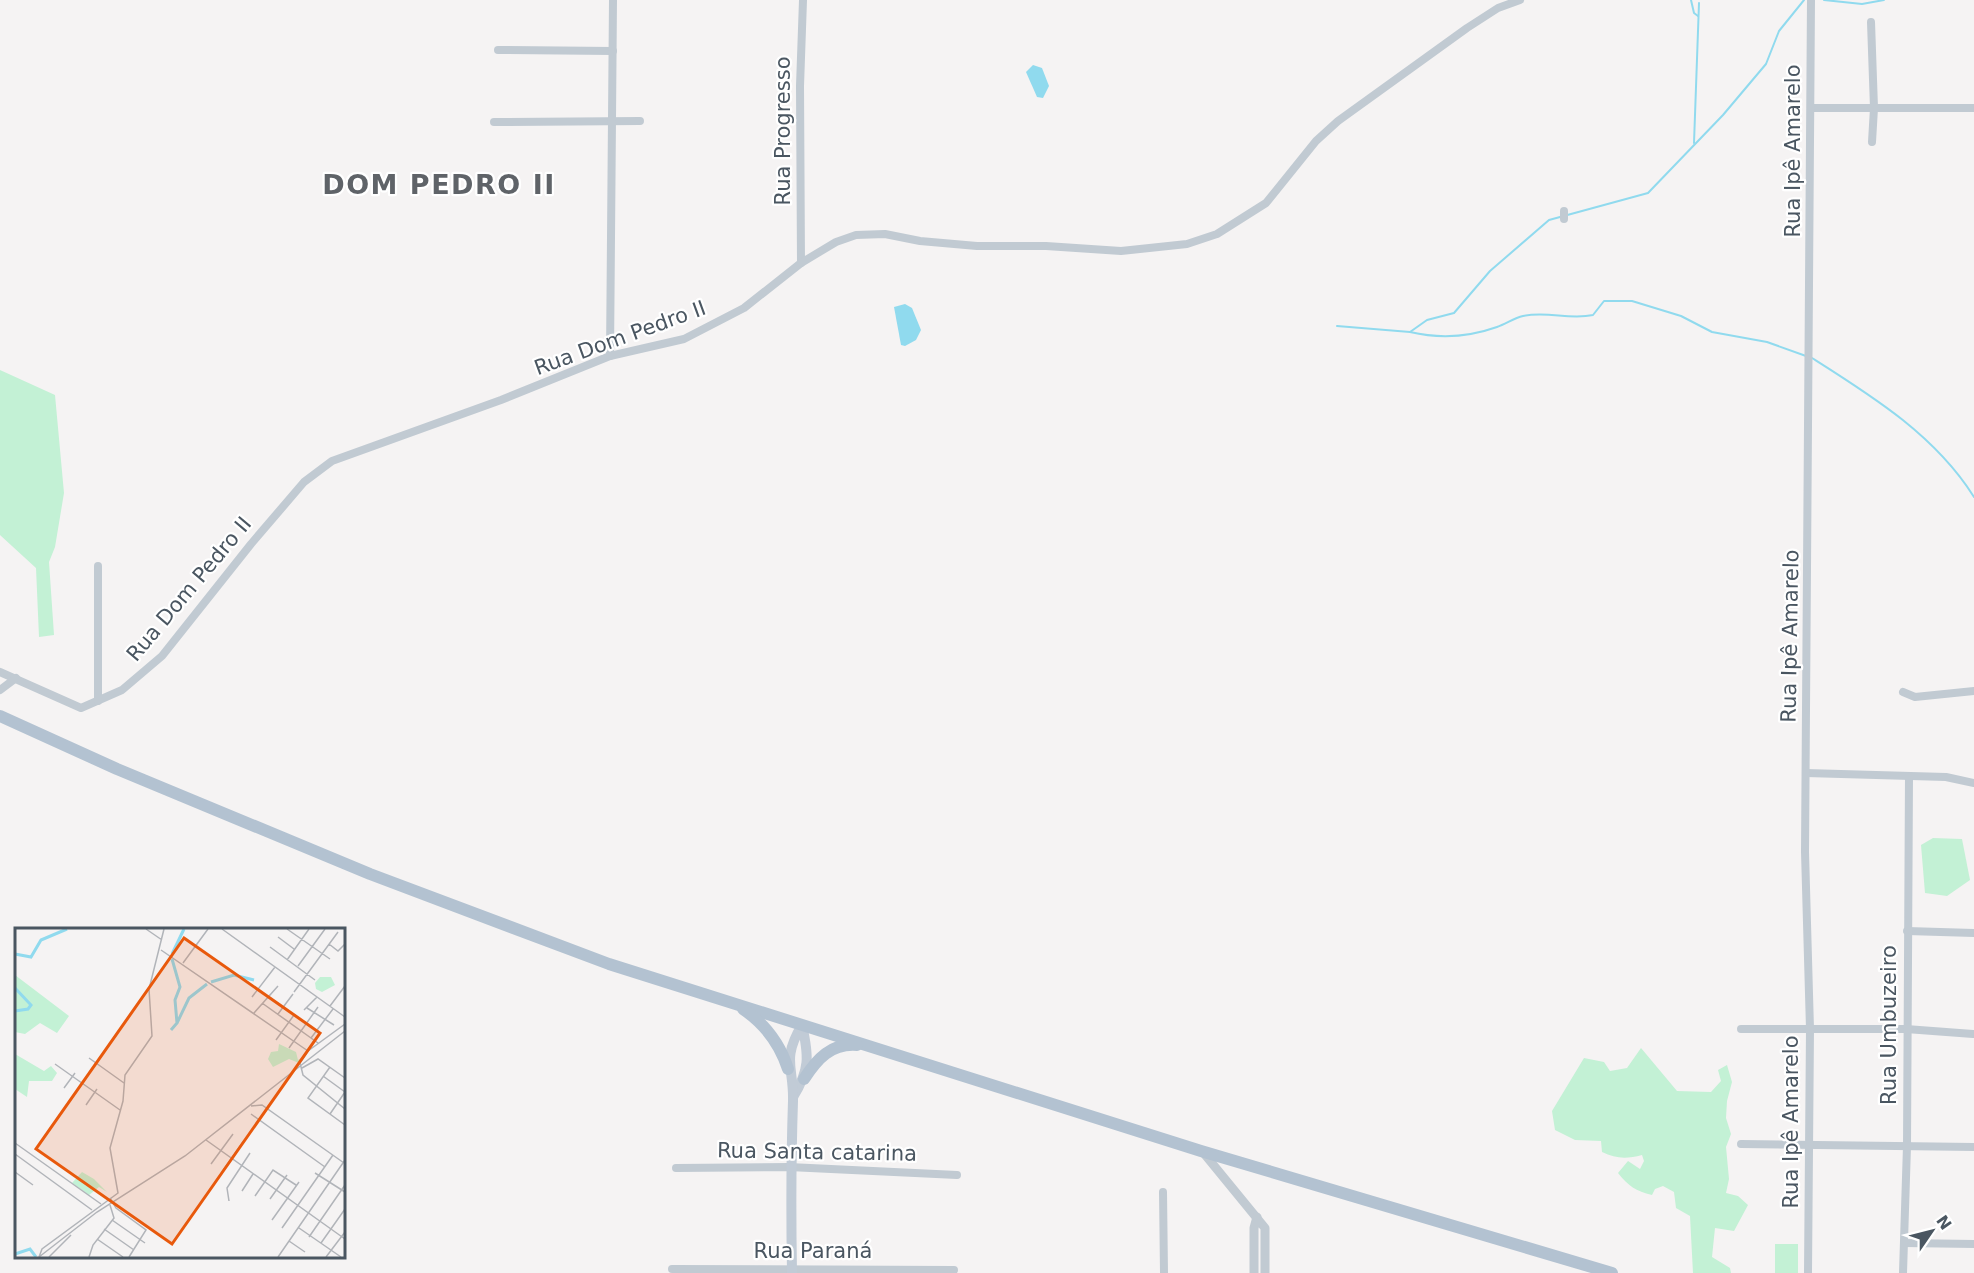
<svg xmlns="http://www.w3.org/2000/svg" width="1974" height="1273" font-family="'DejaVu Sans',sans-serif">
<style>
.green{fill:#c3f1d5}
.water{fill:#90daee}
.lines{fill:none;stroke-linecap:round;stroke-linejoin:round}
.stream{stroke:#90daee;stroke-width:2}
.minor{stroke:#c1cad2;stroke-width:8}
.tertiary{stroke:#c1cad2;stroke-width:9}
.secondary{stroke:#c1cbd6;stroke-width:10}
.primary{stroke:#b3c2d1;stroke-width:12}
.labels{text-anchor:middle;stroke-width:4.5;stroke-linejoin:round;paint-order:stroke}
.street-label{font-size:21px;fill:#4a5661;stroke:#fff}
.district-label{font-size:27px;font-weight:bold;letter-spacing:1.5px;fill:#5f6368;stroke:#fff}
.inset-river{fill:none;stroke:#90daee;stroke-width:3}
.inset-road{fill:none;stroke:#b1b4b9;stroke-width:1.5}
.view{fill:#e8590c;fill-opacity:0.15;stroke:#e8590c;stroke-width:3}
.inset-edge{fill:none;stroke:#4a5661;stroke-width:3}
</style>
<rect width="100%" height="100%" fill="#f5f3f3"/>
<g class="green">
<path d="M 0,370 L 55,395 L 64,493 L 55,547 L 49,562 L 54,635 L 39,637 L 36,568 L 0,535 Z"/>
<path d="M 1933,838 L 1962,839 L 1970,880 L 1947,896 L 1925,893 L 1921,845 Z"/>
<path d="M 1641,1048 L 1677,1091 L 1711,1092 L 1721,1081 L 1718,1070 L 1727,1065 L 1732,1082 L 1727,1101 L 1726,1118 L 1731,1134 L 1726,1147 L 1729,1179 L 1726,1193 L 1738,1196 L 1748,1205 L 1734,1231 L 1715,1228 L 1712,1257 L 1730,1268 L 1731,1273 L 1693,1273 L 1690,1216 L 1676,1208 L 1674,1192 L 1663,1186 L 1655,1189 L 1652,1195 C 1636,1191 1628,1186 1618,1173 L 1628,1161 L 1640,1169 L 1644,1161 L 1642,1155 C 1627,1159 1616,1159 1602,1152 L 1601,1141 L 1575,1140 L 1555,1130 L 1552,1111 L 1584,1058 L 1604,1062 L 1610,1071 L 1627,1068 Z"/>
<rect x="1775" y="1244" width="23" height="29"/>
</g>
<g class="water">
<path d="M 1033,65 L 1042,68 L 1049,86 L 1043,98 L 1037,97 L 1026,72 Z"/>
<path d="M 905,304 L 912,308 L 921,330 L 916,340 L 905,346 L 901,345 L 894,307 Z"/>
</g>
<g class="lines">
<g class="stream">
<path d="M 1691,0 L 1694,13 L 1698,16"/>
<path d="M 1824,0 L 1862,4 L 1884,0"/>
<path d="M 1694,143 L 1699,3"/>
<path d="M 1337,326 L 1410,332 L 1427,320 L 1454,313 L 1490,271 L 1549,220 L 1648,193 L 1723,115 L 1766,64 L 1779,31 L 1804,0"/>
<path d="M 1410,332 C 1440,339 1469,337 1497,327 C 1506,324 1514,318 1523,316 C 1547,311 1570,320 1593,315 L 1604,301 L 1632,301 L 1681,316 L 1712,332 L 1767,342 L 1806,356"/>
<path d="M 1812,358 C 1872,396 1935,435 1974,497"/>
</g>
<g class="minor">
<path d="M 1871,22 L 1874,108 L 1872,142"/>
<path d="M 498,50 L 613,51"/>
<path d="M 1811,108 L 1974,108"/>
<path d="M 494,122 L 640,121"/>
<path d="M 1564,211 L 1564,219"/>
<path d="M 801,263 L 800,86 L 803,0"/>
<path d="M 610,356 L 613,0"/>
<path d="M 0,672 L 81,708 L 122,690 L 162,656 L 251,544 L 304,482 L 332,461 L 501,400 L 610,356 L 684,339 L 744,308 L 801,263 L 836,242 L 856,235 L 885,234 L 920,241 L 977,246 L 1046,246 L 1121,251 L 1187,244 L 1217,234 L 1266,203 L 1316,141 L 1338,121 L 1467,28 L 1498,8 L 1520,0"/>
<path d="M 0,690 L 16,678"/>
<path d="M 1903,692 L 1915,697 L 1974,691"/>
<path d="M 98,701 L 98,566"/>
<path d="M 1806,773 L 1946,777 L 1974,783"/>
<path d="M 1907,931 L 1974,933"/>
<path d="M 1741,1029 L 1906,1029 L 1973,1034"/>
<path d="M 1741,1144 L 1974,1147"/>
<path d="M 676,1168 L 789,1167 L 957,1175"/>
<path d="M 1163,1192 L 1164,1273"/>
<path d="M 1904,1243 L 1974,1244"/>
<path d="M 672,1269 L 954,1270"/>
<path d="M 1808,1273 L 1810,1029 L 1805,852 L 1811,0"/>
<path d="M 1903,1273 L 1907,1146 L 1909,776"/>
</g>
<g class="tertiary">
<path d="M 1202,1151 L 1265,1228 L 1265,1273"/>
<path d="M 1254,1273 L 1254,1228 L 1257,1217"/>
</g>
<g class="secondary">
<path d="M 793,1097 C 810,1070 809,1056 802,1025"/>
<path d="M 792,1273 C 791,1215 791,1159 793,1101 C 794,1067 781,1060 802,1025"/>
</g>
<g class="primary">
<path d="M 0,716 L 117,769 L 370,874 L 609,964 L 1201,1151 L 1612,1273"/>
<path d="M 743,1009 C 765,1024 780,1044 788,1069"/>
<path d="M 804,1079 C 817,1059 831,1043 857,1045"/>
</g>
</g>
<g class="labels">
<g class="street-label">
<text transform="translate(783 131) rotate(-90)" y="7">Rua Progresso</text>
<text transform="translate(1793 151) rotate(-90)" y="7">Rua Ipê Amarelo</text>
<text transform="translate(620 338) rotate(-20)" y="7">Rua Dom Pedro II</text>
<text transform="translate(189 589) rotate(-50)" y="7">Rua Dom Pedro II</text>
<text transform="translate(1790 636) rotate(-89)" y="7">Rua Ipê Amarelo</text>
<text transform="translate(1889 1025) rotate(-90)" y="7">Rua Umbuzeiro</text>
<text transform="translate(1791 1122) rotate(-90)" y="7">Rua Ipê Amarelo</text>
<text transform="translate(817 1152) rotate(1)" y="7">Rua Santa catarina</text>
<text x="813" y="1258">Rua Paraná</text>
</g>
<g class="district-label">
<text x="439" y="194">DOM PEDRO II</text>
</g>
</g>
<g transform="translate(15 928)">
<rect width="330" height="330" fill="#f5f3f3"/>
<path d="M 0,47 L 54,88 L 42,105 L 25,95 L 10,106 L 0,104 ZM 305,49 L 316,49 L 320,57 L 307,64 L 301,61 L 300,55 ZM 264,116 L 281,124 L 283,132 L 290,128 L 284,135 L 274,131 L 258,139 L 253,131 L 256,124 L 263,123 ZM 0,126 L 29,143 L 36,138 L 42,145 L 37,153 L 14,153 L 12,169 L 0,161 ZM 67,244 L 79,251 L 92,264 L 84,259 L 74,267 L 57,255 Z" fill="#c3f1d5"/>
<path class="inset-river" d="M 0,26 L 16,29 L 26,12 L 52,1M 157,26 L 169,1M 196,54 L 219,47 L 239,52M 0,60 L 16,77 L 13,81 L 0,83M 162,95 L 174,70 L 192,56M 156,102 L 162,95 L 160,72 L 165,59 L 157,31M 0,326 L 15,321 L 21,329"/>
<path class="inset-road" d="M 131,1 L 147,12M 207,1 L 330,89M 272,1 L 315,31M 263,9 L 279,21M 314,16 L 323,23 L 330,16M 255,19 L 300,52M 146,22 L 293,123M 272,32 L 294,1M 168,35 L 193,1M 283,38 L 310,1M 279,64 L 323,4M 237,69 L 260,39M 247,75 L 303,115M 315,78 L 330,58M 292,80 L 319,97M 289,82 L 302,69M 239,85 L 263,58M 263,86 L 278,66M 330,96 L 293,123 L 285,135 L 288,147 L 330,181M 296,110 L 318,81M 261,112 L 279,87M 274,120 L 303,79M 74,130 L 109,155M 40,136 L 105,182M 315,139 L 293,170 L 330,197M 287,140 L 303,131 L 330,150M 308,148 L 330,164M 49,160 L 60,145M 71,177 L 82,161M 236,178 L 247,177 L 329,235M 236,186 L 310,239M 315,186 L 330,164M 191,212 L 330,311M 0,215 L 86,276M 0,226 L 77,282M 196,236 L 218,206M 0,244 L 18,257M 207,244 L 228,214M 300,245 L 330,264M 227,263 L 238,246M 240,268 L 258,242 L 281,257M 95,270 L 101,280 L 131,302 L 114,329M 255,271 L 272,247M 214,273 L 212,260 L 235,225M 97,292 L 130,315M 257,292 L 284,254M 267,300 L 318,227M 284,300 L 326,329M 89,301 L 119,322M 294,309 L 330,257M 82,311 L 108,329M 274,313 L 290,324M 306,315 L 330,281M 24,329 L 27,321 L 103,265 L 95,220 L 108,173 L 110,147 L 137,108 L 134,61 L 149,1M 24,329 L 82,284 L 170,228 L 330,103M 34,329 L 56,307M 74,329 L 78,317 L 99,290 L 95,277M 263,329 L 330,232M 311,329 L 330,304"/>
<path class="view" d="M 169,10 L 305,105 L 157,316 L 21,221 Z"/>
<rect width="330" height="330" class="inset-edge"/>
</g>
<g transform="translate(1932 1231) rotate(55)" stroke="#ffffff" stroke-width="4.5" paint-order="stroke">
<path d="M0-4.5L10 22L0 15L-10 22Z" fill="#4a5661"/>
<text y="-9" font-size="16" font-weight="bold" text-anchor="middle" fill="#4a5661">N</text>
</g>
</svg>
